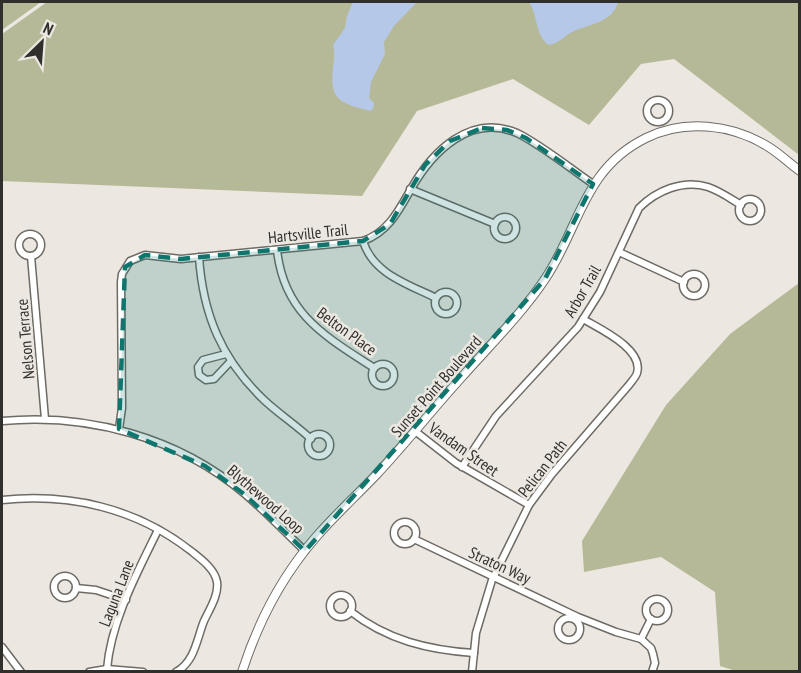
<svg xmlns="http://www.w3.org/2000/svg" width="801" height="673" font-family="'PT Sans Narrow',sans-serif">
<style>
.green{fill:#b6b997}
.water{fill:#b5c8e8}
.lines{fill:none;stroke-linecap:round;stroke-linejoin:round}
.minor-casing{stroke:#6e6b65;stroke-width:9}
.tertiary-casing{stroke:#6e6b65;stroke-width:10}
.minor{stroke:#fff;stroke-width:6}
.tertiary{stroke:#fff;stroke-width:8}
.marked{fill:#0f766e;fill-opacity:0.2;stroke:#0f766e;stroke-width:4.5;stroke-dasharray:12 8;stroke-linejoin:round}
.labels{text-anchor:middle;stroke-width:5;stroke-linejoin:round;paint-order:stroke}
.street-label{font-size:16px;fill:#302f2c;stroke:#ece8e1}
</style>
<rect width="100%" height="100%" fill="#ece8e1"/>
<g class="green">
<path d="M 2,2 L 41,2 L 2,30 Z"/>
<path d="M 47,2 L 799,2 L 799,155 L 674,59 L 641,64 L 589,125 L 513,79 L 417,111 L 362,196 L 2,181 L 2,34 Z"/>
<path d="M 799,283 L 799,671 L 736,671 L 720,666 L 715,592 L 661,557 L 584,572 L 582,541 L 666,405 L 730,334 Z"/>
</g>
<g class="water">
<path d="M 353,2 L 417,2 L 394,26 L 384,42 L 385,54 L 371,82 L 369,98 L 374,103 L 373,109 L 370,111 C 342,103 329,102 333,68 C 334,60 335,53 333,45 L 345,28 L 347,16 Z"/>
<path d="M 529,2 L 618,2 C 613,22 590,24 574,31 C 565,35 560,43 549,45 C 535,36 538,15 529,2 Z"/>
</g>
<g class="lines">
<defs>
<g id="minor">
<circle cx="658" cy="111" r="11"/>
<path d="M 410,189 L 495,224"/>
<circle cx="750" cy="210" r="11"/>
<circle cx="505" cy="228" r="11"/>
<circle cx="30" cy="245" r="11"/>
<path d="M 363,241 C 373,274 408,284 436,298"/>
<path d="M 277,250 C 284,314 325,336 374,368"/>
<path d="M 619,252 L 684,282"/>
<path d="M 31,256 L 45,419"/>
<path d="M 199,257 C 203,315 222,360 264,400 C 279,414 296,425 311,439"/>
<circle cx="694" cy="285" r="11"/>
<circle cx="446" cy="303" r="11"/>
<path d="M 226,354 L 203,360 L 198,367 L 199,375 L 206,380 L 214,379 L 230,362"/>
<circle cx="383" cy="375" r="11"/>
<path d="M 2,421 C 88,413 178,437 245,494 C 266,512 285,532 305,551"/>
<path d="M 119,429 L 122,408 L 121,282 L 122,274 L 130,261 L 145,255 L 181,259 L 363,241 C 388,232 398,212 411,189 C 432,152 470,113 517,133 C 540,144 571,169 593,184"/>
<path d="M 415,431 L 456,463 L 529,505"/>
<circle cx="319" cy="445" r="11"/>
<path d="M 462,467 L 496,416 L 578,327 L 600,292 L 639,208 C 656,191 683,179 708,187 C 720,191 731,199 741,205"/>
<path d="M 2,500 C 70,493 136,508 191,551 C 201,559 215,569 217,582 C 219,595 209,610 204,621 C 197,638 195,662 176,672"/>
<circle cx="405" cy="533" r="11"/>
<path d="M 414,539 L 578,617 L 616,632 L 641,639 L 651,648 L 653,654 L 655,663 L 652,672"/>
<circle cx="65" cy="587" r="11"/>
<path d="M 76,588 L 96,590 L 126,600"/>
<circle cx="341" cy="606" r="11"/>
<circle cx="657" cy="610" r="11"/>
<path d="M 350,611 C 387,640 428,650 474,653"/>
<circle cx="569" cy="629" r="11"/>
<path d="M 641,639 L 651,619"/>
<path d="M 2,647 L 21,672"/>
<path d="M 107,669 C 111,621 137,573 158,530"/>
<path d="M 89,672 L 107,669 L 143,672"/>
<path d="M 472,672 L 476,633 L 492,580 L 529,505 L 552,474 L 629,385 C 631,382 636,377 637,373 C 644,349 600,329 583,319"/>
</g>
<path id="tertiary" d="M 242,672 C 258,622 282,576 316,537 C 335,515 356,496 376,475 C 405,444 431,411 460,379 C 488,347 521,315 545,279 C 580,227 583,169 646,138 C 684,119 731,124 767,146 C 779,153 789,163 800,171"/>
</defs>
<use href="#minor" class="minor-casing"/>
<use href="#tertiary" class="tertiary-casing"/>
<use href="#minor" class="minor"/>
<use href="#tertiary" class="tertiary"/>
</g>
<path class="marked" d="M 482,128 L 507,130 L 526,138 L 593,184 L 545,279 L 305,551 L 244,494 L 205,466 L 119,429 L 125,267 L 145,255 L 181,259 L 363,241 L 390,224 L 425,165 L 450,141 Z"/>
<g class="labels">
<g class="street-label">
<text transform="translate(308 233) rotate(-6)" y="6">Hartsville Trail</text>
<text transform="translate(582 291) rotate(-60)" y="6">Arbor Trail</text>
<text transform="translate(347 331) rotate(36)" y="6">Belton Place</text>
<text transform="translate(25 339) rotate(-95)" y="6">Nelson Terrace</text>
<text transform="translate(436 386) rotate(-49)" y="6">Sunset Point Boulevard</text>
<text transform="translate(464 449) rotate(35)" y="6">Vandam Street</text>
<text transform="translate(542 468) rotate(-52)" y="6">Pelican Path</text>
<text transform="translate(266 499) rotate(41)" y="6">Blythewood Loop</text>
<text transform="translate(500 565) rotate(25)" y="6">Straton Way</text>
<text transform="translate(116 593) rotate(-69)" y="6">Laguna Lane</text>
</g>
</g>
<rect width="801" height="673" fill="none" stroke="#302f2c" stroke-width="6"/>
<g transform="translate(42 42) rotate(25)" stroke="#ece8e1" stroke-width="4.5" paint-order="stroke">
<path d="M0-4.5L10 22L0 15L-10 22Z" fill="#302f2c"/>
<text y="-9" font-size="16" font-weight="bold" text-anchor="middle" fill="#302f2c">N</text>
</g>
</svg>
